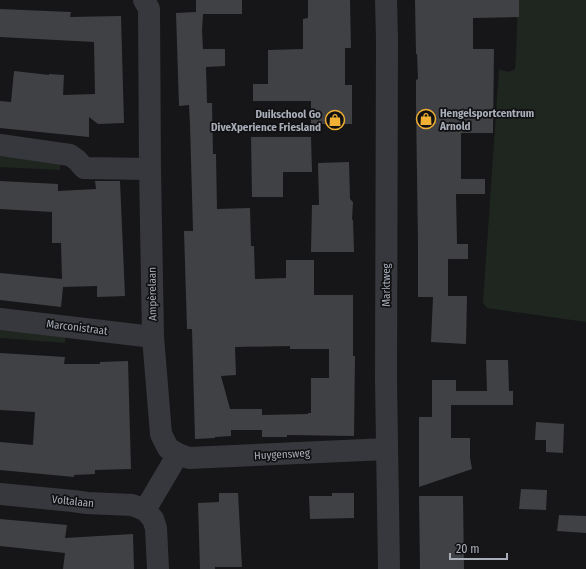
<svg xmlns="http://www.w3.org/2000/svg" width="586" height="569" font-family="'Fira Sans Condensed',sans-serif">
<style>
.green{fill:#1e261f}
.building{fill:#404145;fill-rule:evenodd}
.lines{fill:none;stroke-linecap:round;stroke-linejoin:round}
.minor{stroke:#37383d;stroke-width:22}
.labels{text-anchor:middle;stroke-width:3.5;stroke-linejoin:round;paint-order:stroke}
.poi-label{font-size:11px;font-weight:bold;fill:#a8adb8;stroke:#111113;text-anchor:start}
.street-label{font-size:11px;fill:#a8adb8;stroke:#111113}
</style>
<rect width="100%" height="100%" fill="#161618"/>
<g class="green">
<path d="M 518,0 L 586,0 L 586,322 L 487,308 L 483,303 L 499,69 L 509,72 L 515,69 L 516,57 Z"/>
<path d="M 0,152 L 61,159 L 60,170 L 0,167 Z"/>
<path d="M 0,323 L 66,329 L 65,343 L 0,338 Z"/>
</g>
<g class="building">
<path d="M 196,0 L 242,0 L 242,14 L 203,14 L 202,31 L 203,49 L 225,49 L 225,66 L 206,67 L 207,103 L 212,103 L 213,154 L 216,154 L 217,209 L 250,208 L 251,246 L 254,246 L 255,279 L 286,278 L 286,260 L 314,260 L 314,295 L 353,295 L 353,356 L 355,356 L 354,436 L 287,435 L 287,437 L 262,437 L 262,430 L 231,430 L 231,436 L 215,437 L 215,438 L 195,439 L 192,329 L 187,329 L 184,231 L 193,231 L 190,124 L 189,105 L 179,106 L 176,13 L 196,12 ZM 290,346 L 290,349 L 329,349 L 329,378 L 311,378 L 311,413 L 308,413 L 308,414 L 262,415 L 262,409 L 230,409 L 221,376 L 236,375 L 235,347 Z"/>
<path d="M 308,0 L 350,0 L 351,48 L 345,48 L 345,85 L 352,85 L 352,124 L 311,124 L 311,101 L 253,101 L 253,84 L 268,84 L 268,50 L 303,49 L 303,19 L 308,18 Z"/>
<path d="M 415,0 L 519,0 L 519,17 L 473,18 L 473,49 L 494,49 L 493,133 L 461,133 L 461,179 L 485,179 L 485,194 L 456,194 L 457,244 L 468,244 L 468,259 L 448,259 L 448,296 L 467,296 L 466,344 L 431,342 L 433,297 L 418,297 L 418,245 L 416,105 L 416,80 L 418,79 L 417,54 L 416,54 Z"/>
<path d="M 0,9 L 71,12 L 70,17 L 121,16 L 124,123 L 98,124 L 89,117 L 89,137 L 0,128 L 0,101 L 11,102 L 14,71 L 49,75 L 49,74 L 64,75 L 63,95 L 95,94 L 94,42 L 0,37 Z"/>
<path d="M 251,137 L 311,137 L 312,172 L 283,172 L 283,197 L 252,197 Z"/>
<path d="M 349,162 L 350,199 L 353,202 L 352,220 L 353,220 L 354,252 L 311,252 L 312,205 L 319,205 L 318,163 Z"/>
<path d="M 0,181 L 58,184 L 58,191 L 96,189 L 95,181 L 120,181 L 125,296 L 97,297 L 97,286 L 63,287 L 61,307 L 0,300 L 0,273 L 62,279 L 61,243 L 52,243 L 52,212 L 0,209 Z"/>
<path d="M 0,353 L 65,357 L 64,364 L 100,364 L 100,362 L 128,361 L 131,469 L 95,470 L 95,474 L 74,475 L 74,477 L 0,470 L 0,442 L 33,445 L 35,412 L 0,410 Z"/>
<path d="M 486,360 L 508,360 L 509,391 L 513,391 L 513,405 L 451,405 L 451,438 L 470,438 L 470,458 L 472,469 L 419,487 L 419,417 L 432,417 L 432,380 L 456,380 L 456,391 L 487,391 Z"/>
<path d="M 536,422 L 564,424 L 563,453 L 546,452 L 546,440 L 535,440 Z"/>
<path d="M 521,489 L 547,490 L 546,510 L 519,509 Z"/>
<path d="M 219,493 L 238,493 L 242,567 L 215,567 L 215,569 L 200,569 L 198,503 L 219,502 Z"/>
<path d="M 332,493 L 354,493 L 354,518 L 310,519 L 309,496 L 332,496 Z"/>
<path d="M 419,496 L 463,496 L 464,569 L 420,569 Z"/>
<path d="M 559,515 L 586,516 L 586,533 L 557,531 Z"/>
<path d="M 0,519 L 67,525 L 65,538 L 133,534 L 134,569 L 63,569 L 65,553 L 0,546 Z"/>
</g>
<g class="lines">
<g class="minor">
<path d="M 144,0 L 149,9 L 150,169 L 153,337 L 161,434 L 168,448 L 178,454 L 145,510 L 153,519 L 156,528 L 158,569"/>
<path d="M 386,0 L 387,39 L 386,380 L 389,569"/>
<path d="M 0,145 L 70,155 L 77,160 L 84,168 L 150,169"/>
<path d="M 0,319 L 153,337"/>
<path d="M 178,454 L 189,458 L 387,449"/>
<path d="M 0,494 L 73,501 L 87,503 L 132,505 L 145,510"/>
</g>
</g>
<defs>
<symbol id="shop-ring" viewBox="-11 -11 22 22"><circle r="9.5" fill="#111113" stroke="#f2b134" stroke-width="1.5"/><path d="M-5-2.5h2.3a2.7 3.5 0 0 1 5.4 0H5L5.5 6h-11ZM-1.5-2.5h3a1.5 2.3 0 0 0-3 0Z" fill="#f2b134"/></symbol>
</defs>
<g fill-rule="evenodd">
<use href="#shop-ring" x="415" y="108" width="22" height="22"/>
<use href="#shop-ring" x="324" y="109" width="22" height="22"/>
</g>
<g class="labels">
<g class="poi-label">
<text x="440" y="117">Hengelsportcentrum<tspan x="440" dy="13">Arnold</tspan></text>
<text x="321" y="118" text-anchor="end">Duikschool Go<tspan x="321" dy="13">DiveXperience Friesland</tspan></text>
</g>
<g class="street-label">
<text transform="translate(386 285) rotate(-90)" y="4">Marktweg</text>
<text transform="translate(152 294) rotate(-91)" y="4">Ampèrelaan</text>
<text transform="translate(77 327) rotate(7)" y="4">Marconistraat</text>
<text transform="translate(282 454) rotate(-3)" y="4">Huygensweg</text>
<text transform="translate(73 501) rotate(6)" y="4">Voltalaan</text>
</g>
</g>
<path d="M450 553v6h57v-6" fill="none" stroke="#a8adb8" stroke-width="2"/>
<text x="456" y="553" font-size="12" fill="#a8adb8" stroke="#111113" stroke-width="3" paint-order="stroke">20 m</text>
</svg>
